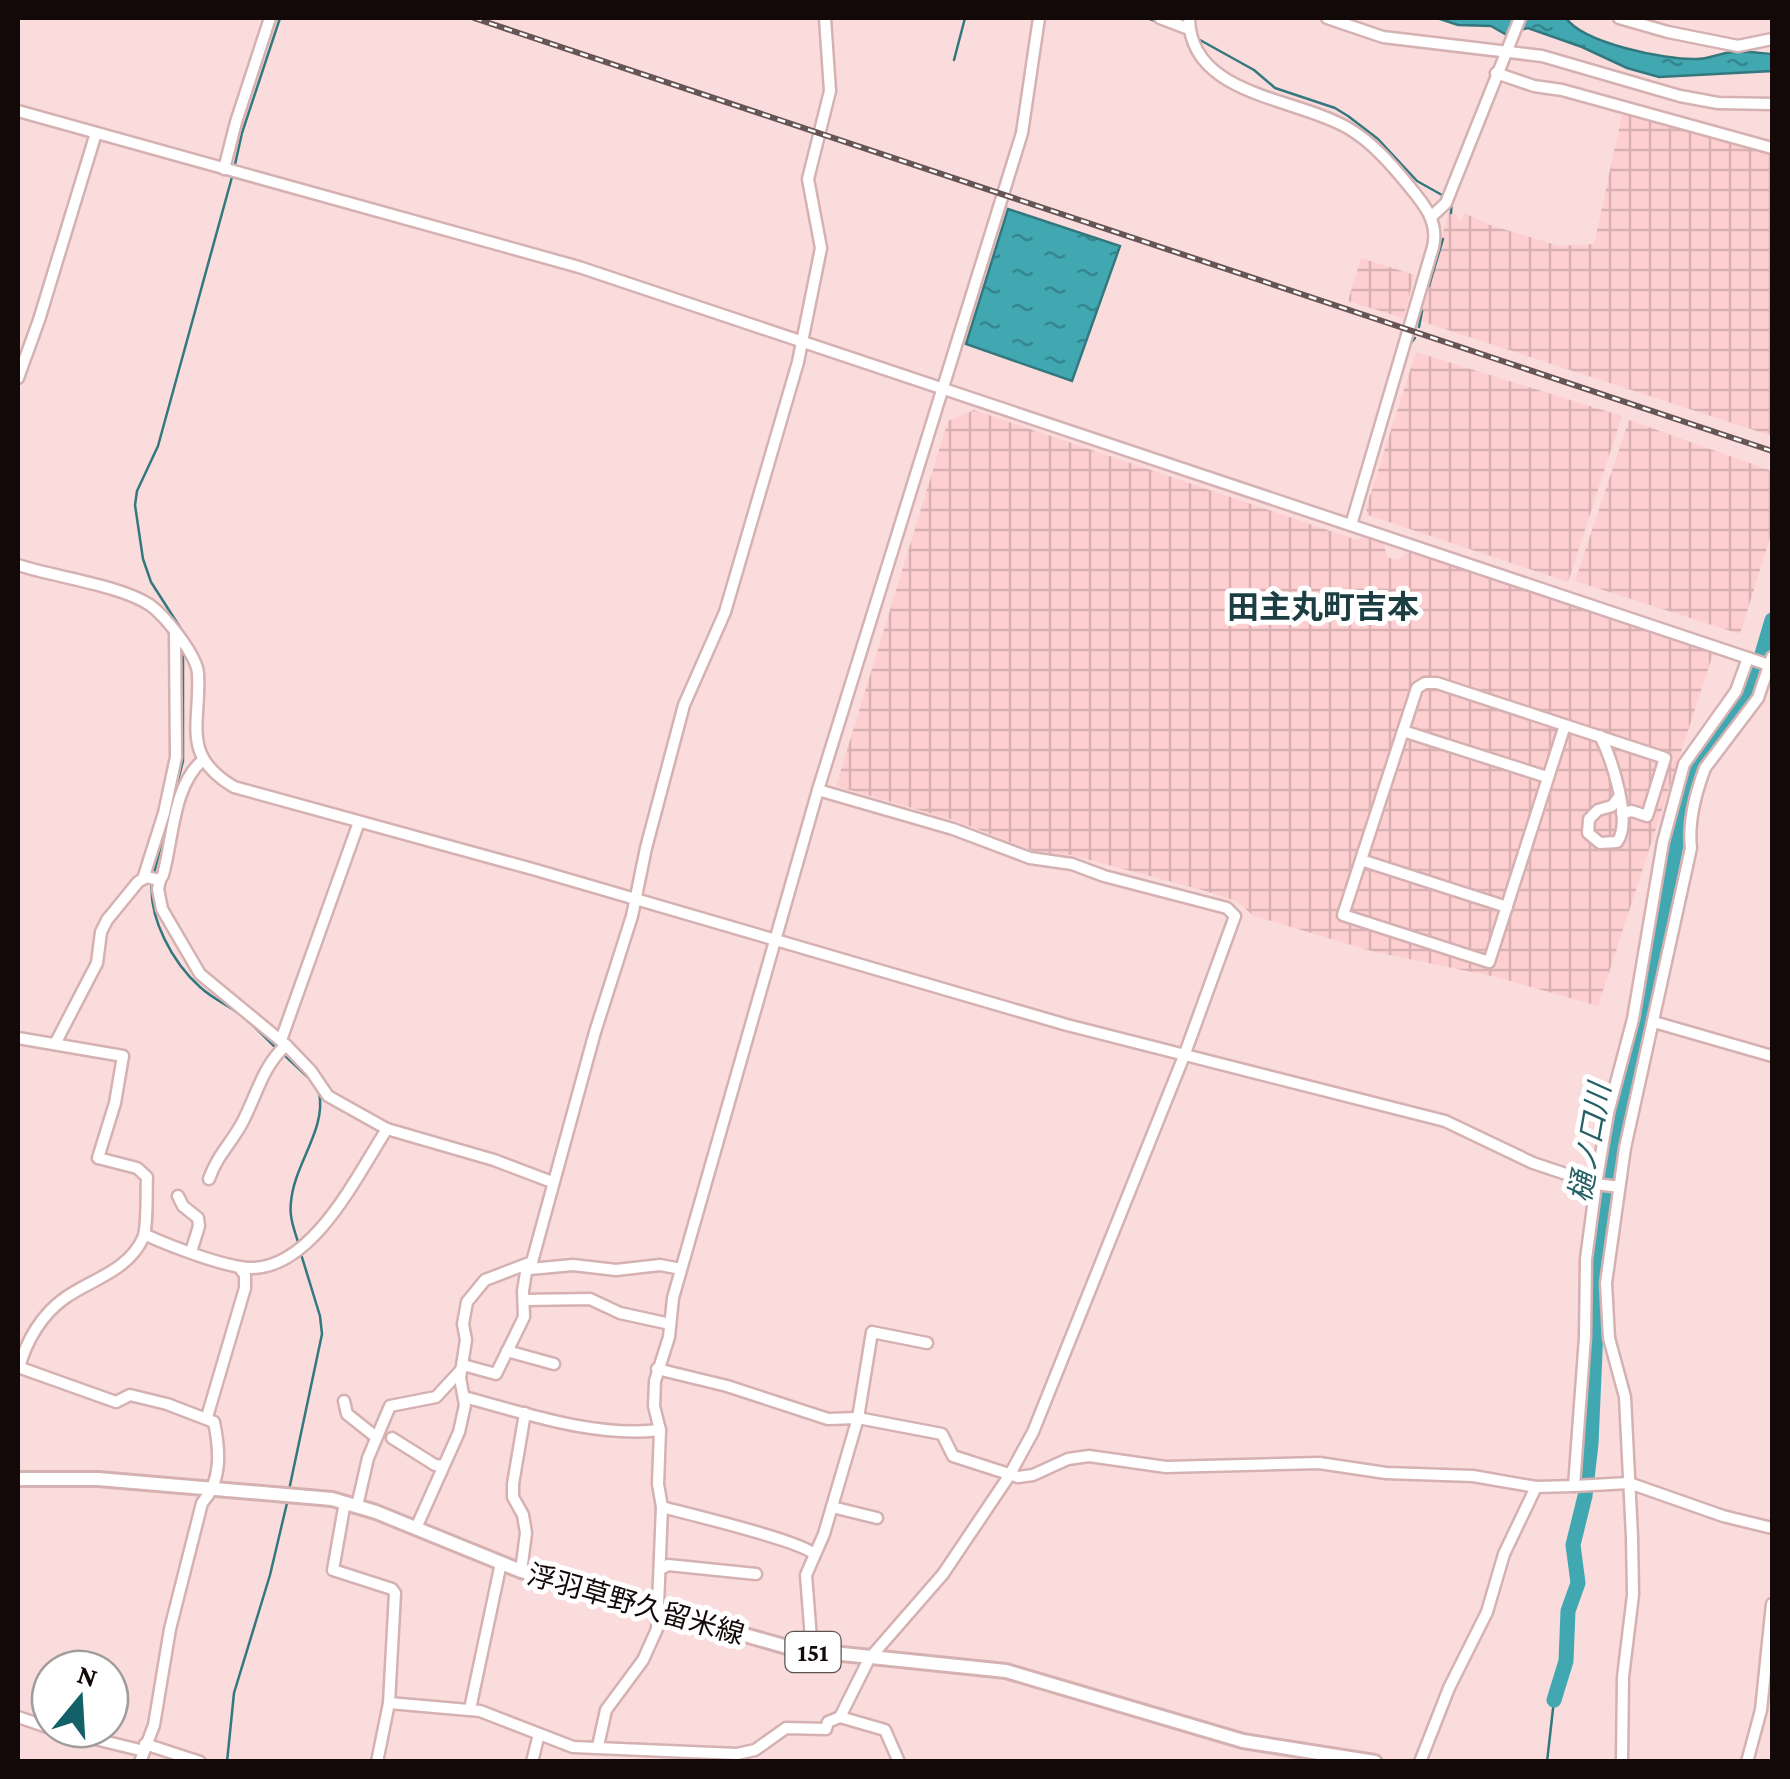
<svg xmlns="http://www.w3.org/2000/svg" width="1790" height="1779" font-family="'Crimson Pro','Noto Sans JP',serif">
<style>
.industrial{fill:url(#industrial-grid)}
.water{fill:url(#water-ripples);stroke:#34787f;stroke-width:2.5}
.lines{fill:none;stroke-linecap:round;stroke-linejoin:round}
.stream{stroke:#34787f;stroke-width:2.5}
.river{stroke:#41a8b2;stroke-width:15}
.minor-casing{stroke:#d5b1b1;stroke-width:15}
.major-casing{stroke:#d5b1b1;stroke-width:18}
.minor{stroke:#fff;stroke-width:10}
.major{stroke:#fff;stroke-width:12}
.rail-casing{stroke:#675555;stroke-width:6}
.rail{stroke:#fff;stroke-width:2.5;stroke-dasharray:8;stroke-linecap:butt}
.labels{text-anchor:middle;stroke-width:10;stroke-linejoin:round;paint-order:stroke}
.shield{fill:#fff;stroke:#5a5353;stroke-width:2.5}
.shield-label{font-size:25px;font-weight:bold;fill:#140909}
.street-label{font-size:28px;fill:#140909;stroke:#fff}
.water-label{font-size:30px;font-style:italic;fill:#265f65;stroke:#fff}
.quarter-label{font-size:32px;font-weight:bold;fill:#1c3e42;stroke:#fff}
</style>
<defs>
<pattern id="industrial-grid" width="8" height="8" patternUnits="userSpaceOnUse" patternTransform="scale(2.5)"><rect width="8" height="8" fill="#fecfd0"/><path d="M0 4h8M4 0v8" fill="none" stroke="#d9b0b1"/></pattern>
<pattern id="water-ripples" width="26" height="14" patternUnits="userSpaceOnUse" patternTransform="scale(2.5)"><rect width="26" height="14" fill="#41a8b2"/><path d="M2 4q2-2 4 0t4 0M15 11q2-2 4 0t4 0" fill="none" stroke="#35878f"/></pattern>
</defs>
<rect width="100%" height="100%" fill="#fbdcdc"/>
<g class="industrial">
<path d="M 1622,115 L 1636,115 L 1772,153 L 1772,436 L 1417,320 L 1449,212 L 1455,214 L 1460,222 L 1464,213 L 1490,225 L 1559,246 L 1594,244 Z"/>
<path d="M 1361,258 L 1415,275 L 1403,318 L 1348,301 Z"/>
<path d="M 1416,352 L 1622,416 L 1568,582 L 1368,515 L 1366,508 Z"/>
<path d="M 974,410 L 1357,540 L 1367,536 L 1375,539 L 1384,545 L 1387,557 L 1398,560 L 1406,553 L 1416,552 L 1714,651 L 1598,1006 L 1496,977 L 1375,952 L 1254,916 L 1236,901 L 1202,890 L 1071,855 L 1036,852 L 957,821 L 836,786 L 948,421 Z"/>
<path d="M 1629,420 L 1772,471 L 1772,531 L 1740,634 L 1575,581 Z"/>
</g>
<g class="water">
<path d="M 1437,18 L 1566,18 C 1583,43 1665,60 1696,59 C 1707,59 1716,55 1726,53 C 1740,50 1758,53 1772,54 L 1772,71 L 1659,77 L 1627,68 L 1582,47 L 1528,28 L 1505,34 L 1491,26 L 1458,25 Z"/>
<path d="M 1008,209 L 1120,246 L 1072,381 L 966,344 Z"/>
</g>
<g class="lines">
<g class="stream">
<path d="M 1147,18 L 1158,22"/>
<path d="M 1170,27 L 1183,32"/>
<path d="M 1200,40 L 1254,70 L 1275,88 L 1335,108 L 1348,116 L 1378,139 L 1417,181 L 1442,195"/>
<path d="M 954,60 L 965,18"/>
<path d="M 234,169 L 242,133 L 280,18"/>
<path d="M 1451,213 L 1452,200"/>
<path d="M 1429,286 L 1443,239"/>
<path d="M 1419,327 L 1422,311"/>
<path d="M 1368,487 L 1410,344 L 1415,338"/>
<path d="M 183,632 L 151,582 L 143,559 L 135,505 L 137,491 L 158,446 L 232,177"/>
<path d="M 154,873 L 183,761 L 183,650"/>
<path d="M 152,881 C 148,918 173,963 200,987 C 214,1000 232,1007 246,1019 C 256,1028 266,1038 275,1047"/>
<path d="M 281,1052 L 312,1081"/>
<path d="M 298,1242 C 294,1229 289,1216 291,1202 C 294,1164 327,1129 319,1092"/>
<path d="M 289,1490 L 322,1334 L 320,1316 L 301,1254"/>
<path d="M 227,1762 L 234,1693 L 270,1575 L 287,1503"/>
<path d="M 1547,1762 L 1554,1700"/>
</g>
<path class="river" d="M 1554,1700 L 1566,1661 L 1568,1611 L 1578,1583 L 1573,1545 L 1585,1496 L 1591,1444 L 1599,1260 L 1604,1209 L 1685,800 L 1698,756 L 1745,698 L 1754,681 L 1772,620"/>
<defs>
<g id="minor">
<path d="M 1160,18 L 1189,29"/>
<path d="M 1189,18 C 1190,96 1295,97 1348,128 C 1373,143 1391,164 1409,186 C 1424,204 1439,222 1433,247 L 1351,525"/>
<path d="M 1327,18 L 1383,37 L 1542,56 L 1680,96 L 1718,103 L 1772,104"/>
<path d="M 1619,18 L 1668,32 L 1738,46 L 1772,39"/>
<path d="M 1496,73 L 1534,86 L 1562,90 L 1772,148"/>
<path d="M 18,111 L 579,267 L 1772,666"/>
<path d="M 224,169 L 236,122 L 270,18"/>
<path d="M 1431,217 L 1446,203 L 1520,18"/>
<path d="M 18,378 L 39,320 L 96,133"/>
<path d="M 18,565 C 54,577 120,585 150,605 C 165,616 196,654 198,673 C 201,724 180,755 234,787 L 536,870 L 1067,1025 L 1445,1121 L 1533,1163 L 1596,1184 L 1619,1187"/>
<path d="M 1565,725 L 1489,962 L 1343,915 L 1417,688 L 1425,683 L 1437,683 L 1665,758 L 1647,816 L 1632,811 L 1622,813"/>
<path d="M 1403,731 L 1547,777"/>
<path d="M 1600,736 C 1611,757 1633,822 1617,842 L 1600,843 L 1588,833 L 1589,819 L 1598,810 L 1612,806 L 1619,797"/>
<path d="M 1361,860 L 1507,907"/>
<path d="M 143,879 L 164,813 L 176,757 L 175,634"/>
<path d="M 160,880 L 158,889 L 162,909 L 200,974 L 286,1045 L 311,1071 L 328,1096 L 387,1129 L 494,1160 L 552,1182"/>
<path d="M 1654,1022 L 1772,1056"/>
<path d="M 18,1038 L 123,1056 L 115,1103 L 98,1158 L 137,1168 L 147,1177 C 146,1191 148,1227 143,1238 C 128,1271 92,1279 65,1298 C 42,1314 26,1341 19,1368"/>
<path d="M 281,1040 L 359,822"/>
<path d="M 56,1042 L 97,963 L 101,932 L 107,920 L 138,882 L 146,877 L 160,880 L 163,875 C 173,839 173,785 203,760"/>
<path d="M 209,1179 C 218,1154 230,1145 242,1123 C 257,1095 262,1067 286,1045"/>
<path d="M 178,1196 L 183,1206 L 198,1218 L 199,1226 L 191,1252"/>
<path d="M 146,1235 C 170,1246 224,1267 250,1268 C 313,1269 357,1175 387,1129"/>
<path d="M 524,1300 L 590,1299 L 620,1313 L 670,1324"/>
<path d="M 507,1351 L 554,1364"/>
<path d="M 463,1365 L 496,1374 L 524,1317 L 523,1291 L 527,1266 L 530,1269 L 573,1265 L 616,1270 L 660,1265 L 681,1269"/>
<path d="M 18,1367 L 116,1402 L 130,1395 L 167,1404 L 214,1422 C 220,1451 222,1481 202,1503 L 170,1629 L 154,1725 L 140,1762"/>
<path d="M 657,1369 L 727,1386 L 828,1419 L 858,1418 L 942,1434 L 953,1456 L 1018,1477 L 1033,1475 L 1068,1459 L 1089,1456 L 1166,1467 L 1319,1463 L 1386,1473 L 1473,1476 L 1536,1487 L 1574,1486 L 1585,1337 L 1586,1259 L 1596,1184 L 1608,1113 L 1633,1019 L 1663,842 L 1684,764 L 1736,691 L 1748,658"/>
<path d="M 464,1397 C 525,1413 595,1438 660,1430"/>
<path d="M 344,1401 L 347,1414 L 376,1437"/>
<path d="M 207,1417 L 245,1288 L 245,1275 L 239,1267"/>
<path d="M 392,1438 L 435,1465 L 443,1466"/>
<path d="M 1574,1486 L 1629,1483 L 1723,1516 L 1772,1528"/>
<path d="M 345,1502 L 333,1570 L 392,1589 L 395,1593 L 389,1703 L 377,1762"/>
<path d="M 357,1506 L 368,1458 L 390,1406 L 436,1397 L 461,1370"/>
<path d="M 662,1507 C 689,1514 801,1541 814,1554"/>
<path d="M 832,1507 L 877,1518"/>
<path d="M 416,1528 L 459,1432 L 465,1405 L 460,1378 L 466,1340 L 463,1324 L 467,1302 L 485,1280 L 532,1262 L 595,1032 L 632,916 L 646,848 L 684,705 L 725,612 L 798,362 L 821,248 L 808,179 L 830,91 L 825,18"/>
<path d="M 661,1569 L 668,1565 L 756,1574"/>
<path d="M 521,1571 L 526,1533 L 523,1515 L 513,1497 L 513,1484 L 525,1413"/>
<path d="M 812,1652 L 806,1575 L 824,1534 L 858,1418 L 872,1332 L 927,1343"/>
<path d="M 389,1703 L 480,1711 L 573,1747 L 737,1754 L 755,1750 L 786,1728 L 826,1729 L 828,1722 L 840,1717 L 869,1659 L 943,1574 L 1009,1476 L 1033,1432 L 1184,1056 L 1235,916 L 1227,908 L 1104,876 L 1072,864 L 1030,858 L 953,829 L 818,790"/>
<path d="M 470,1709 L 501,1563"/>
<path d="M 18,1717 L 50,1728"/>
<path d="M 840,1717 L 885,1730 L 899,1762"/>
<path d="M 54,1729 L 144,1751"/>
<path d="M 145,1744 L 200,1762"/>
<path d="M 598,1746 L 606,1710 L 643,1660 L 657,1629 L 662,1507 L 658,1484 L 660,1430 L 654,1406 L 655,1381 L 669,1337 L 673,1298 L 818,790 L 1022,133 L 1039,18"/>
<path d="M 532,1762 L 539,1734"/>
<path d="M 1420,1762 L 1449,1688 L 1487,1612 L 1504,1554 L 1536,1487"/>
<path d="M 1622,1762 L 1623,1677 L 1633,1595 L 1632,1537 L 1625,1397 L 1609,1338 L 1606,1283 L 1625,1148 L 1691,848 C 1688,823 1696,792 1705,768 L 1758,698 L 1772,657"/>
<path d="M 1747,1762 L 1761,1710 L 1772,1604"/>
</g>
<path id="major" d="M 18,1479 L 98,1479 L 332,1499 L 376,1512 L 521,1571 L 794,1649 L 1006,1671 L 1243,1741 L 1375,1762"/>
</defs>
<use href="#minor" class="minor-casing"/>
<use href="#major" class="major-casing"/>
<use href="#minor" class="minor"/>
<use href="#major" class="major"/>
<defs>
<path id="rail" d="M 474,18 L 1772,451"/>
</defs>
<use href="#rail" class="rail-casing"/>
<use href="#rail" class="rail"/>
</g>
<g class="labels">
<rect class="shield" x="785.5" y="1632" width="55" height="40" rx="8"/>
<g class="shield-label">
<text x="813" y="1661">151</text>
</g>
<g class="street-label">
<text transform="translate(636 1604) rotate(16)" y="10">浮羽草野久留米線</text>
</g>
<g class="water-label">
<text transform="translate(1590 1143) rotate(-80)" y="10">樋ノ口川</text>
</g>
<g class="quarter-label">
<text x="1323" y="618">田主丸町吉本</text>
</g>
</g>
<rect width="1790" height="1779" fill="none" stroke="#140909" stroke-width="40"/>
<g transform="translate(80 1699) rotate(18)"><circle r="48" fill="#ffffff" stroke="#a19d9d" stroke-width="2.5"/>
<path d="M0-8L18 38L0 25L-18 38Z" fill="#126169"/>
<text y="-15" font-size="28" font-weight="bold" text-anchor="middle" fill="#140909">N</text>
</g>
</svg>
